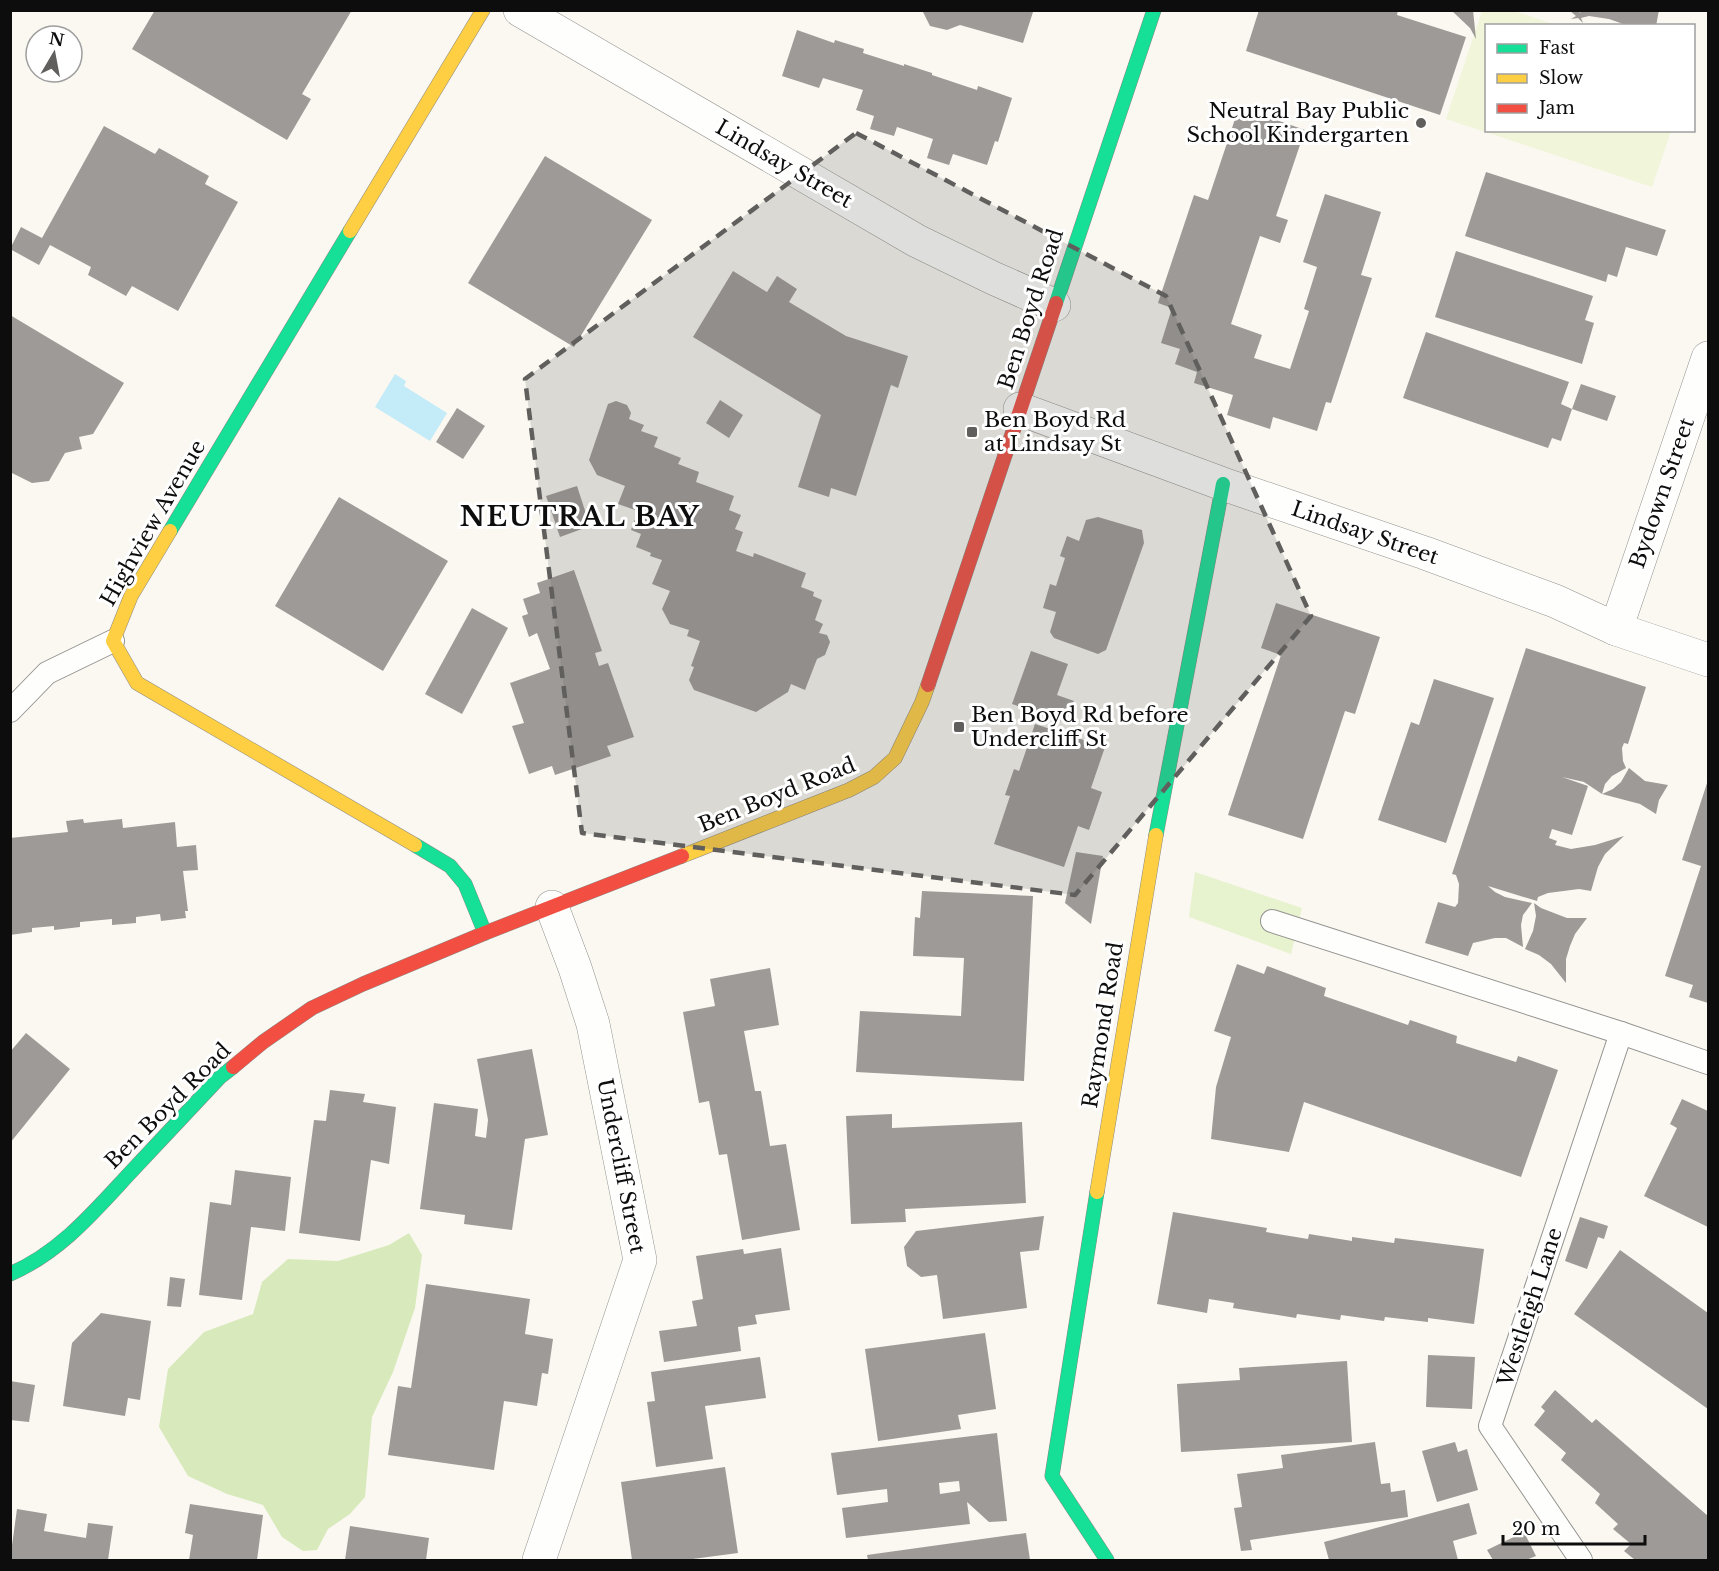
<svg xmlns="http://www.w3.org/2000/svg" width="1719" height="1571" font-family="'Libre Baskerville',serif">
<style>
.green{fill:#e7f2cf}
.forest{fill:#d8eabc}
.pitch{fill:#f1f5d9}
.water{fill:#c4ebf8}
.building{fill:#9e9a97;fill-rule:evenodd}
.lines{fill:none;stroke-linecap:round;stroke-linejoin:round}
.lane-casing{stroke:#949390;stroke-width:24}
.street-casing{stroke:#949390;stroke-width:34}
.fast-casing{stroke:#8b8986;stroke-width:15}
.slow-casing{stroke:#8b8986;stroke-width:15}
.jam-casing{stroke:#8b8986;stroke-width:15}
.lane{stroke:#fefefd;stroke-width:22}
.street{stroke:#fefefd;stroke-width:33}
.fast{stroke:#16e098;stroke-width:14}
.slow{stroke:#ffcf43;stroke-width:14}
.jam{stroke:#f24e42;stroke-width:14}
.marked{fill:#605f5d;fill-opacity:0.2;stroke:#605f5d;stroke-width:4.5;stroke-dasharray:12 8;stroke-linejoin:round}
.poi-dot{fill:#605f5d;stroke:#fff;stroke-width:2}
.labels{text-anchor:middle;stroke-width:6;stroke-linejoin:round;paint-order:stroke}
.poi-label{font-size:21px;fill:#0d0d0d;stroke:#fff;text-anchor:start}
.street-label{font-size:21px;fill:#0d0d0d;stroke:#fff}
.district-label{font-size:27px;font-weight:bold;letter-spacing:1.5px;fill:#0d0d0d;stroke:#fff}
</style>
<rect width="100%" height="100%" fill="#fbf8f1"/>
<path class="green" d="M 1195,872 L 1302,908 L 1291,954 L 1189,917 Z"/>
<path class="forest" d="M 409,1233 L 422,1255 L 415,1308 L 393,1372 L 372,1417 L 365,1497 L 350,1514 L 328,1529 L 317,1550 L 303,1551 L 282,1537 L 263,1505 L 227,1494 L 188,1476 L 159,1427 L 168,1369 L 204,1332 L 253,1314 L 262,1282 L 288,1259 L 338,1261 L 389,1245 Z"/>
<path class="pitch" d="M 1511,10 L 1556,25 L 1486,26 L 1486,130 L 1671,131 L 1652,187 L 1446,119 L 1482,11 Z"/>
<path class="water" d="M 395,374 L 406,381 L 404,386 L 447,413 L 430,441 L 375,407 Z"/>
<g class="building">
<path d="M 155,10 L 352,10 L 302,94 L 311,99 L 287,140 L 132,49 Z"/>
<path d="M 922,10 L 1026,10 L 1033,12 L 1023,43 L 960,25 L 947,30 L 930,26 Z"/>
<path d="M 1259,10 L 1398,10 L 1397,15 L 1466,37 L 1440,115 L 1246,51 Z"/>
<path d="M 1451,10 L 1473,10 L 1476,39 L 1470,28 Z"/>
<path d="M 1569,10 L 1579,10 L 1580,13 L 1582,10 L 1659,10 L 1656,26 L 1629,26 L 1609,19 L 1589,16 L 1581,18 L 1583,23 L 1578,18 L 1571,19 L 1576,16 Z"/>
<path d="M 797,30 L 834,43 L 835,40 L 864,49 L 863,53 L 904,66 L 904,64 L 932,73 L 932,75 L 977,90 L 978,86 L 1012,98 L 998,142 L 995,141 L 987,165 L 953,154 L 949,165 L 927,158 L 933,139 L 897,127 L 894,136 L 870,129 L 874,116 L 856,110 L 863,90 L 823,78 L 819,88 L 782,76 Z"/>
<path d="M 1239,107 L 1305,130 L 1276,216 L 1288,220 L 1280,243 L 1260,236 L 1231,324 L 1262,335 L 1254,358 L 1290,369 L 1309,311 L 1304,309 L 1317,267 L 1303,262 L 1325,194 L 1381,212 L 1361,275 L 1372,278 L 1331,403 L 1326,402 L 1317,431 L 1273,417 L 1270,429 L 1227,415 L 1233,395 L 1194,383 L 1197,372 L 1175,364 L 1180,349 L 1161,343 L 1172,308 L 1158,303 L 1194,195 L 1208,200 Z"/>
<path d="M 104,126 L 155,154 L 159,148 L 209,176 L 205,184 L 238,202 L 178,311 L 132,286 L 126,296 L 88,275 L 91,267 L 50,245 L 39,265 L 10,249 L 21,227 L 42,238 Z"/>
<path d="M 545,156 L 652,220 L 574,347 L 468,283 Z"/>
<path d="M 1486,172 L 1666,230 L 1657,256 L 1626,247 L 1617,277 L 1608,274 L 1606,282 L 1465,236 Z"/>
<path d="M 1456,251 L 1593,296 L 1585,320 L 1594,323 L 1582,364 L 1435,317 Z"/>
<path d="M 733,271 L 767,292 L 777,276 L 797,289 L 789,302 L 846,336 L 908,356 L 898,388 L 891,385 L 856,496 L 831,488 L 829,497 L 798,487 L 821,415 L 693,337 Z"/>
<path d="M 10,315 L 124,383 L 93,434 L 79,437 L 82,449 L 65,453 L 49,481 L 32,483 L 10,472 Z"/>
<path d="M 1426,332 L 1569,382 L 1561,404 L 1572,409 L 1561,441 L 1552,438 L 1548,448 L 1403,398 Z"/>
<path d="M 1581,384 L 1616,396 L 1607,421 L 1572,409 Z"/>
<path d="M 720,400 L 743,415 L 729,438 L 706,423 Z"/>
<path d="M 616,401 L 627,405 L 631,413 L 629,419 L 644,425 L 641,431 L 658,437 L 654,447 L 681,458 L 678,464 L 699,472 L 696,482 L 734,496 L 729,510 L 741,515 L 735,529 L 743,532 L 736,551 L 753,557 L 754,553 L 806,573 L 801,587 L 814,592 L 813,596 L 822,600 L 815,620 L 823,624 L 819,633 L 827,635 L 830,642 L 825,655 L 817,659 L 805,690 L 791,684 L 788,692 L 756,712 L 694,690 L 689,680 L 694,667 L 691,666 L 700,641 L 687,636 L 689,630 L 670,624 L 662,609 L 670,591 L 652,584 L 662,560 L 650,556 L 651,553 L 636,547 L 641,534 L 631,530 L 638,511 L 618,504 L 625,486 L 597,475 L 589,460 L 608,404 Z"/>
<path d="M 457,408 L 485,426 L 463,459 L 436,442 Z"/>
<path d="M 577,486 L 590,526 L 560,537 L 546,496 Z"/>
<path d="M 339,497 L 448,561 L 383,671 L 275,606 Z"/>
<path d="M 1098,517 L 1142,530 L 1144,543 L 1106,650 L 1098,654 L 1054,638 L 1050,632 L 1056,612 L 1043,608 L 1050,584 L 1056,586 L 1065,558 L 1060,556 L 1067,536 L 1079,541 L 1086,520 Z"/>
<path d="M 574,570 L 602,651 L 595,653 L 599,666 L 608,663 L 634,737 L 607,746 L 611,756 L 555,775 L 552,766 L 529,774 L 512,726 L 524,723 L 510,683 L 550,669 L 537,633 L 529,637 L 522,616 L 528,614 L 523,599 L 540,593 L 537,583 Z"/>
<path d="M 1276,603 L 1380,637 L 1355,714 L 1345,711 L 1303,839 L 1228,815 L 1281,655 L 1261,648 Z"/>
<path d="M 472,608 L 508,628 L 462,714 L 425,694 Z"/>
<path d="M 1526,648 L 1646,687 L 1628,744 L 1624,743 L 1622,748 L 1623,761 L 1626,768 L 1612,776 L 1605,784 L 1602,794 L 1584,782 L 1562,777 L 1588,786 L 1572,835 L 1552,829 L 1549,838 L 1557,841 L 1555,845 L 1571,849 L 1595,845 L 1624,836 L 1605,854 L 1598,867 L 1591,891 L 1579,889 L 1548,893 L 1538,897 L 1537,901 L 1488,886 L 1495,892 L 1505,897 L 1532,903 L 1523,915 L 1521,925 L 1523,947 L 1506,938 L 1495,938 L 1473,943 L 1468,956 L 1425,943 L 1438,902 L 1455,907 L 1458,903 L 1459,884 L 1456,875 L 1452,874 Z"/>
<path d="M 1031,651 L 1068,664 L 1057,695 L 1074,701 L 1066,723 L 1012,704 Z"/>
<path d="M 1434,679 L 1494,698 L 1446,843 L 1378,820 L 1411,722 L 1419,725 Z"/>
<path d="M 1035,724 L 1105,747 L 1091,788 L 1102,792 L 1089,830 L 1078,826 L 1064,867 L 994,844 L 1010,796 L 1005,795 L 1014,769 L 1019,771 Z"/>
<path d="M 1629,768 L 1645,781 L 1668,785 L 1659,800 L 1656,814 L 1640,804 L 1602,794 L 1613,789 L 1621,782 Z"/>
<path d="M 1708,780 L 1708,1003 L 1689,997 L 1693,985 L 1665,976 L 1701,866 L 1682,860 Z"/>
<path d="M 83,819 L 84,823 L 122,819 L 123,828 L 175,822 L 177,847 L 196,845 L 198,870 L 183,871 L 188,911 L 185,911 L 186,918 L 161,921 L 160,914 L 136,917 L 136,923 L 112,925 L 112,919 L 80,922 L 80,927 L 54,930 L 54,926 L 32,928 L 32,932 L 10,935 L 10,838 L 68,832 L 66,821 Z"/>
<path d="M 1076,852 L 1103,856 L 1091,924 L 1065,903 Z"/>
<path d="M 922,891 L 1033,896 L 1024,1081 L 856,1072 L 860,1011 L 961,1016 L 964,958 L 913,956 L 915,917 L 920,918 Z"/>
<path d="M 1534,903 L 1541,908 L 1567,918 L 1587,918 L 1575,934 L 1570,946 L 1566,959 L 1566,983 L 1551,964 L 1539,955 L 1525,949 L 1533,931 L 1536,916 Z"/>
<path d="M 1237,964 L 1264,974 L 1267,966 L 1326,988 L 1324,996 L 1408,1025 L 1410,1020 L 1457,1036 L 1456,1043 L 1516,1062 L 1518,1056 L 1558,1070 L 1521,1177 L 1304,1102 L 1289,1152 L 1211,1139 L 1216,1087 L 1231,1037 L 1214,1031 Z"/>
<path d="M 770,968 L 779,1025 L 744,1031 L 755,1091 L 761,1091 L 770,1146 L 786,1144 L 800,1230 L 742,1240 L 727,1154 L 719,1155 L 709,1101 L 699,1103 L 683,1012 L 715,1006 L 710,979 Z"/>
<path d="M 26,1033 L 70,1069 L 10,1143 L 10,1052 Z"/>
<path d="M 532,1049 L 548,1135 L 525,1139 L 512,1230 L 464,1224 L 465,1215 L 420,1209 L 434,1103 L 478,1109 L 475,1136 L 486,1138 L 488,1120 L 477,1059 Z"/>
<path d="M 330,1090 L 365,1094 L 363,1102 L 396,1107 L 389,1164 L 371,1160 L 360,1241 L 299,1233 L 314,1120 L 326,1121 Z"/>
<path d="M 1682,1099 L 1708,1111 L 1708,1227 L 1644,1196 L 1677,1128 L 1670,1124 Z"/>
<path d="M 892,1114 L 892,1128 L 1022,1122 L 1026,1203 L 905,1209 L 906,1222 L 851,1224 L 846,1116 Z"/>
<path d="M 235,1170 L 291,1177 L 285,1231 L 251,1227 L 242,1300 L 199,1295 L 210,1202 L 231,1205 Z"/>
<path d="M 1173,1212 L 1267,1228 L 1266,1232 L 1308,1239 L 1309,1234 L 1352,1241 L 1352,1237 L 1394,1243 L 1395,1238 L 1484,1249 L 1474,1324 L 1428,1318 L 1428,1322 L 1385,1317 L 1384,1321 L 1341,1315 L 1340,1320 L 1297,1314 L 1296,1318 L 1233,1308 L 1234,1303 L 1209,1299 L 1207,1313 L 1157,1304 Z"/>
<path d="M 1044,1216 L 1039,1250 L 1020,1252 L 1027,1308 L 943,1319 L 937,1275 L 921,1277 L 907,1266 L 904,1247 L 916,1231 Z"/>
<path d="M 1580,1217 L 1608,1226 L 1604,1239 L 1598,1237 L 1587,1269 L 1565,1261 Z"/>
<path d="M 781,1248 L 790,1310 L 755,1315 L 757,1324 L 738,1327 L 741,1351 L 664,1362 L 659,1331 L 697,1326 L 692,1301 L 703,1299 L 696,1256 L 743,1249 L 744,1254 Z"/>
<path d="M 1620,1250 L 1708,1313 L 1708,1409 L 1574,1314 Z"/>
<path d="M 170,1277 L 185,1279 L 181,1307 L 167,1306 Z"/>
<path d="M 426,1284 L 530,1299 L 525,1334 L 553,1339 L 548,1374 L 542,1373 L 537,1406 L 504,1401 L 494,1470 L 388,1455 L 398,1386 L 411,1388 Z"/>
<path d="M 101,1313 L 151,1321 L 140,1400 L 128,1398 L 125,1416 L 63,1406 L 72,1343 Z"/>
<path d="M 985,1333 L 996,1409 L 958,1415 L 961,1429 L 878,1441 L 865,1349 Z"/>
<path d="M 1428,1355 L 1475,1357 L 1472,1409 L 1426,1407 Z"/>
<path d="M 760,1357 L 766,1398 L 705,1406 L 713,1459 L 656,1467 L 647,1402 L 655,1401 L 651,1372 Z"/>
<path d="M 1347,1361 L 1352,1442 L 1181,1452 L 1177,1384 L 1240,1380 L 1239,1368 Z"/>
<path d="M 10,1381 L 35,1385 L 29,1422 L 10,1420 Z"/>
<path d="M 1555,1390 L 1592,1423 L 1596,1419 L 1708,1516 L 1708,1560 L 1635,1560 L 1624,1551 L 1631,1544 L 1613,1529 L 1618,1524 L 1595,1503 L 1600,1494 L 1561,1460 L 1566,1453 L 1534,1425 L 1545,1411 L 1541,1407 Z"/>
<path d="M 997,1433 L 1007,1521 L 989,1522 L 967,1502 L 970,1524 L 846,1538 L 842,1508 L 888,1502 L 887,1489 L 837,1495 L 831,1453 ZM 959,1481 L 960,1491 L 940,1494 L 939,1483 Z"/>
<path d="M 1375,1442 L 1381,1484 L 1390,1483 L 1391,1492 L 1405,1490 L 1408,1517 L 1250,1540 L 1252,1550 L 1241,1551 L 1234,1508 L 1242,1507 L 1237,1474 L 1283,1468 L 1281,1455 Z"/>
<path d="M 1455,1442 L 1458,1452 L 1467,1449 L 1478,1490 L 1437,1502 L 1422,1451 Z"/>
<path d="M 725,1467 L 738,1553 L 685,1560 L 632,1560 L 621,1482 Z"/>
<path d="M 1469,1503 L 1477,1534 L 1453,1541 L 1458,1560 L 1329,1560 L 1324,1542 Z"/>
<path d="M 190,1504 L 263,1515 L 257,1560 L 189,1560 L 193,1535 L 185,1533 Z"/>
<path d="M 17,1509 L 47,1514 L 44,1531 L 86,1538 L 88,1523 L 113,1526 L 108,1560 L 10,1560 Z"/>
<path d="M 350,1526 L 429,1538 L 426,1560 L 345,1560 Z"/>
<path d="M 1524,1532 L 1536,1556 L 1526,1560 L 1493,1560 L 1487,1550 Z"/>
<path d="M 1026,1533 L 1030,1560 L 868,1560 L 867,1555 Z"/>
</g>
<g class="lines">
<defs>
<g id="lane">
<path d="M 10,711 L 47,673 L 113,641"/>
<path d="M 1272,921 L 1621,1033 L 1708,1063"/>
<path d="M 1581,1560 L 1490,1426 L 1621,1033"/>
</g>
<g id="street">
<path d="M 520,10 L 917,241 L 993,278 L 1054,305"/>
<path d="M 1020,409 L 1223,484 L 1425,553 L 1555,601 L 1616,629 L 1708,660"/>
<path d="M 1616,629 L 1708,358"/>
<path d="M 539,1560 L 640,1260 L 593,1024 L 575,968 L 552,907"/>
</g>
<g id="fast">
<path d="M 1056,303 L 1154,10"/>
<path d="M 170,531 L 350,231"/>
<path d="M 1156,835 L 1223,484"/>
<path d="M 415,845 L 450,866 L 465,884 L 485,933"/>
<path d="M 1097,1192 L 1052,1476 L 1107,1560"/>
<path d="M 10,1274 C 59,1253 93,1213 129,1174 C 159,1142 190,1109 220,1077 L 233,1067"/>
</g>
<g id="slow">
<path d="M 350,231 L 483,10"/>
<path d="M 170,531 L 131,596 L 113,641 L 137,683 L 415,845"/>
<path d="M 682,856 L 849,790 L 874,777 L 895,758 L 922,702 L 928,685"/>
<path d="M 1097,1192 L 1156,835"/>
</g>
<g id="jam">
<path d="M 928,685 L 1056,303"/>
<path d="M 233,1067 L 263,1042 L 312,1008 L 363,984 L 485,933 L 682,856"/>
</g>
</defs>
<use href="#lane" class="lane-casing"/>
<use href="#street" class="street-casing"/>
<use href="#fast" class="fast-casing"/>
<use href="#slow" class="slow-casing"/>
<use href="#jam" class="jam-casing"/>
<use href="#lane" class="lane"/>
<use href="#street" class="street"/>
<use href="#fast" class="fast"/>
<use href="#slow" class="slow"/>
<use href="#jam" class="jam"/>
</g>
<path class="marked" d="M 856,133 L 1166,296 L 1311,616 L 1075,895 L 582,833 L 525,379 Z"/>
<g class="poi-dot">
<circle cx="1421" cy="123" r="6"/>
<rect x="966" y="426" width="12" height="12" rx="3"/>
<rect x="953" y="721" width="12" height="12" rx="3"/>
</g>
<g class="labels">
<g class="poi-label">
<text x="1409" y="118" text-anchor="end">Neutral Bay Public<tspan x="1409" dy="24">School Kindergarten</tspan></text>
<text x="984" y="427">Ben Boyd Rd<tspan x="984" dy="24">at Lindsay St</tspan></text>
<text x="971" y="722">Ben Boyd Rd before<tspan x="971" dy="24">Undercliff St</tspan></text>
</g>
<g class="street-label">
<text transform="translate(784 164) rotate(30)" y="7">Lindsay Street</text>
<text transform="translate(1031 309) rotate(-72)" y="7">Ben Boyd Road</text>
<text transform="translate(1662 493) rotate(-71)" y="7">Bydown Street</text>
<text transform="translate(153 523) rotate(-60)" y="7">Highview Avenue</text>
<text transform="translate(1365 533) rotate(19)" y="7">Lindsay Street</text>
<text transform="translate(777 795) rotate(-22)" y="7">Ben Boyd Road</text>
<text transform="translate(1103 1025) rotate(-81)" y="7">Raymond Road</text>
<text transform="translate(168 1106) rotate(-45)" y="7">Ben Boyd Road</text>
<text transform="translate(621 1166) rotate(79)" y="7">Undercliff Street</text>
<text transform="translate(1530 1307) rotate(-72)" y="7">Westleigh Lane</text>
</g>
<g class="district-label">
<text x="580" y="526">NEUTRAL BAY</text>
</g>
</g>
<rect width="1719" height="1571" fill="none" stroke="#0d0d0d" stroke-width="24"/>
<rect x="1485" y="24" width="210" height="108" fill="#ffffff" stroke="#9e9e9e" stroke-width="1.5"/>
<rect x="1497" y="44" width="30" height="9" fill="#16e098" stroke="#9e9e9e" stroke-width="1.5"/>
<text x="1539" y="54" font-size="18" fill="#0d0d0d">Fast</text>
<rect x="1497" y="74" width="30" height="9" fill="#ffcf43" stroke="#9e9e9e" stroke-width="1.5"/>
<text x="1539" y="84" font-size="18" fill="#0d0d0d">Slow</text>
<rect x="1497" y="104" width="30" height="9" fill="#f24e42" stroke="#9e9e9e" stroke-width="1.5"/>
<text x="1539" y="114" font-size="18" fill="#0d0d0d">Jam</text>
<g transform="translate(54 54) rotate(10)"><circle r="28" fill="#ffffff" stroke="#9e9e9e" stroke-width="1.5"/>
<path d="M0-4.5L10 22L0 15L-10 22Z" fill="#605f5d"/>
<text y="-9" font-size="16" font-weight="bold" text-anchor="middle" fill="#0d0d0d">N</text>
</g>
<path d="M1503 1535v9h142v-9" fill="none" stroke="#0d0d0d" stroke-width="3"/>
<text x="1512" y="1535" font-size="18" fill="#0d0d0d" stroke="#ffffff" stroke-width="4.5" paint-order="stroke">20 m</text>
</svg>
